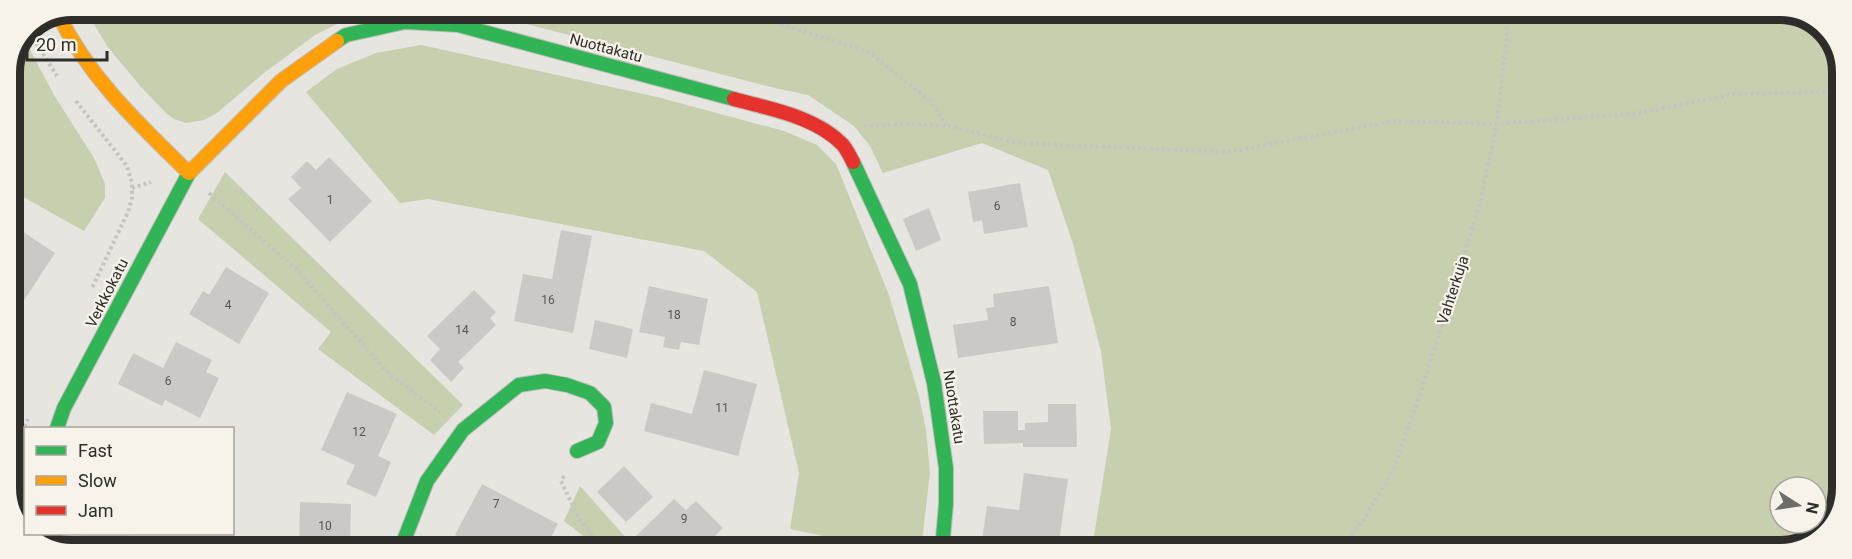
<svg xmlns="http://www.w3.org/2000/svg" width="1852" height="559" font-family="Roboto,sans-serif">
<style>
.green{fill:#c7cfae;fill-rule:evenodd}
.building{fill:#cac9c5}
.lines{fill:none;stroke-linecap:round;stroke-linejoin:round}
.street-casing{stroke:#c0bebb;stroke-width:25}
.fast-casing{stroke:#c0bebb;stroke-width:16}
.slow-casing{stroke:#c0bebb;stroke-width:16}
.jam-casing{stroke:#c0bebb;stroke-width:16}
.path{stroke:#c5c4c1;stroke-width:4;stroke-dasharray:3 3;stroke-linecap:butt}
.street{stroke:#fbfbfa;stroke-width:22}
.fast{stroke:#30b455;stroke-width:14}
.slow{stroke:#ff9f0a;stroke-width:14}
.jam{stroke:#e5322d;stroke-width:14}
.labels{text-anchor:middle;stroke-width:4.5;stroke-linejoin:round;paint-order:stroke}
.number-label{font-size:12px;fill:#555451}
.street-label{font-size:15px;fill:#2e2d2a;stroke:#f7f3ea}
.rim{fill:none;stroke:#2e2d2a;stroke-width:8}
</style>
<rect width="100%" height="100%" fill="#e6e5e0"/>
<g class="green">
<path d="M 85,9 L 367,9 L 315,35 L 264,73 L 217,113 L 204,120 L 186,123 L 174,119 L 166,113 L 141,87 L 107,46 Z"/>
<path d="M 472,10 L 1797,11 L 1828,31 L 1843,67 L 1841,504 L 1818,537 L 1781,550 L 1092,549 L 1111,429 L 1101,351 L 1073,244 L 1048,170 L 982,143 L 883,173 L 870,146 L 854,126 L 808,95 L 775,88 ZM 1780,487 L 1816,487 L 1816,523 L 1780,523 Z"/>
<path d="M 23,37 L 54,95 L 94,158 L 105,184 L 105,198 L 84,231 L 9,189 L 9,71 Z"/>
<path d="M 421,45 L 657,97 L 784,131 L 817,145 L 836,164 L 889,295 L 919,396 L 926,430 L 930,473 L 921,549 L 883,549 L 790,529 L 799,473 L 757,292 L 704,251 L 428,199 L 400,203 L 306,92 L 337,69 L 376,53 Z"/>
<path d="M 225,172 L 463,405 L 434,435 L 318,349 L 331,332 L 198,219 Z"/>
<path d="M 580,486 L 636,549 L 599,548 L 564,521 Z"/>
</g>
<g class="building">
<path d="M 329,157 L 372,201 L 330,242 L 288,199 L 301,188 L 291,177 L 307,161 L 316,170 Z"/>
<path d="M 1020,183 L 1028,227 L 984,234 L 982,220 L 973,222 L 968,192 Z"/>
<path d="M 929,208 L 941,240 L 916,251 L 903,219 Z"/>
<path d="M 20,230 L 55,253 L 17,311 L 9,306 L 9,246 Z"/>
<path d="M 561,230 L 592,236 L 573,333 L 514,321 L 523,274 L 552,279 Z"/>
<path d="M 226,267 L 269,293 L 239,344 L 189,314 L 203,291 L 209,295 Z"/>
<path d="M 649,286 L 708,299 L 699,345 L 681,342 L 679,350 L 663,347 L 665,337 L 639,332 Z"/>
<path d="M 1049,286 L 1058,343 L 958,358 L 953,325 L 988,320 L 986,308 L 994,307 L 993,294 Z"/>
<path d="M 474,290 L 496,312 L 490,318 L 496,325 L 458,362 L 464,368 L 451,382 L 430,360 L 440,349 L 427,336 Z"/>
<path d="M 595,320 L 633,329 L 627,358 L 589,349 Z"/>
<path d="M 176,342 L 212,360 L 206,372 L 219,378 L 200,418 L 165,400 L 162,406 L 118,384 L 133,353 L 163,368 Z"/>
<path d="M 9,353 L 19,358 L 9,375 Z"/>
<path d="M 704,370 L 757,384 L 738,456 L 644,431 L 651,403 L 692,414 Z"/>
<path d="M 347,392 L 397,414 L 378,456 L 391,462 L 376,497 L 346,484 L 355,465 L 321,450 Z"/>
<path d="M 1048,404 L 1076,404 L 1077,447 L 1023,447 L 1023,443 L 984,444 L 983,411 L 1018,411 L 1018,430 L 1025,430 L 1025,423 L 1048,422 Z"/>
<path d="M 624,466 L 653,497 L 626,522 L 597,492 Z"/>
<path d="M 1024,473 L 1068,479 L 1058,549 L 981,547 L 987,506 L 1019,510 Z"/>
<path d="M 482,484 L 558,524 L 545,548 L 482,548 L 455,535 Z"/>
<path d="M 674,499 L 686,510 L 696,501 L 723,528 L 708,543 L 713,549 L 647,549 L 635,537 Z"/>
<path d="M 300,502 L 351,504 L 350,548 L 299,548 Z"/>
<path d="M 82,534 L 129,534 L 127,548 L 80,548 Z"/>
<path d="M 819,540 L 832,549 L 813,549 Z"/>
</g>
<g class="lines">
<defs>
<path id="street" d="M 19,518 L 26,518"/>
<g id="fast">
<path d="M 337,41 L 346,35 L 405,22 L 458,25 L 734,99"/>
<path d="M 853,162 L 910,284 L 934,383 L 946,468 L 946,504 L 942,549"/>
<path d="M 57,428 L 64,408 L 189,173"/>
<path d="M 401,548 L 427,481 L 463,430 L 519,385 L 545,381 L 567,385 L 590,393 L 604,407 L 606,423 L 598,442 L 577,451"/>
</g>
<path id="slow" d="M 58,14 C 89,78 139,124 189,173 L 281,81 L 337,41"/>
<path id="jam" d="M 734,99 C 770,109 817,117 843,145 C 847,150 850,156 853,162"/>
</defs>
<use href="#street" class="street-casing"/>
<use href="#fast" class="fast-casing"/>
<use href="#slow" class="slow-casing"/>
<use href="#jam" class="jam-casing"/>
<g class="path">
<path d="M 735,10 L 869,52 L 930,101 L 947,125"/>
<path d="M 27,28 L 57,76"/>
<path d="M 76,101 L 127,166 L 132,183 L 132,198 L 128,212 L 92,288"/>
<path d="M 864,126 L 908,124 L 948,126 L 1018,143 L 1229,152 L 1394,121 L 1497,124 L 1640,113 L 1733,94 L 1832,92 L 1843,94"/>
<path d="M 132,188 L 151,182"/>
<path d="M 209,193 L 296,269 L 390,375 L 440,412"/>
<path d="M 9,459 L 28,419"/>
<path d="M 564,476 L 561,481 L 579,519 L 603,548"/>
<path d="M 1340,549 L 1363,521 L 1393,470 L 1420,394 L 1479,207 L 1497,124 L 1507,35 L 1506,11"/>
</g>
<use href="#street" class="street"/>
<use href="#fast" class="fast"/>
<use href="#slow" class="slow"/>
<use href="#jam" class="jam"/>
</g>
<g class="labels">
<g class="number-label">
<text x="330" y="204">1</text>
<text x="997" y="210">6</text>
<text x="548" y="304">16</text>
<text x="228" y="309">4</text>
<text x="674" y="319">18</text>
<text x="1013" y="326">8</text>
<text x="462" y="334">14</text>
<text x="168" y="385">6</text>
<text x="722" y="412">11</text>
<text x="359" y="436">12</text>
<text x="496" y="508">7</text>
<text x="684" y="523">9</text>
<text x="325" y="530">10</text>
</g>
<g class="street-label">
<text transform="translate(606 48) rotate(15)" y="5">Nuottakatu</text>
<text transform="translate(1453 290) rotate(-72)" y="5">Vahterkuja</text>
<text transform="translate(107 293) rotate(-63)" y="5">Verkkokatu</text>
<text transform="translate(954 407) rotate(81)" y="5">Nuottakatu</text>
</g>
</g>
<path d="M0 0H1852V559H0ZM72 20H1780A52 52 0 0 1 1832 72V488A52 52 0 0 1 1780 540H72A52 52 0 0 1 20 488V72A52 52 0 0 1 72 20Z" fill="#f7f3ea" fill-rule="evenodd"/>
<path class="rim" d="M72 20H1780A52 52 0 0 1 1832 72V488A52 52 0 0 1 1780 540H72A52 52 0 0 1 20 488V72A52 52 0 0 1 72 20Z"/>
<rect x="24" y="427" width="210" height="108" fill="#f7f3ea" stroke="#a7a49d" stroke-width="1.5"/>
<rect x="36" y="446" width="30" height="9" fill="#30b455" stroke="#a7a49d" stroke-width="1.5"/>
<text x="78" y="457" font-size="18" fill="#2e2d2a">Fast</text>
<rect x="36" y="476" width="30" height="9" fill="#ff9f0a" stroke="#a7a49d" stroke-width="1.5"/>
<text x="78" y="487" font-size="18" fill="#2e2d2a">Slow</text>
<rect x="36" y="506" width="30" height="9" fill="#e5322d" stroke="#a7a49d" stroke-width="1.5"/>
<text x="78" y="517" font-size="18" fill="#2e2d2a">Jam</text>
<g transform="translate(1798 505) rotate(102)"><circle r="28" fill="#f7f3ea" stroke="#a7a49d" stroke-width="1.5"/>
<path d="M0-4.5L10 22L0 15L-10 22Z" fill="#6e6d6a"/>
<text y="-9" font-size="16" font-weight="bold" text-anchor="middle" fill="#2e2d2a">N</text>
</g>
<path d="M27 51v9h80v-9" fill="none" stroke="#2e2d2a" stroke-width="3"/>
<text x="36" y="51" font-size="18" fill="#2e2d2a" stroke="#f7f3ea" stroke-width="4.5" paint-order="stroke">20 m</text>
</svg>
